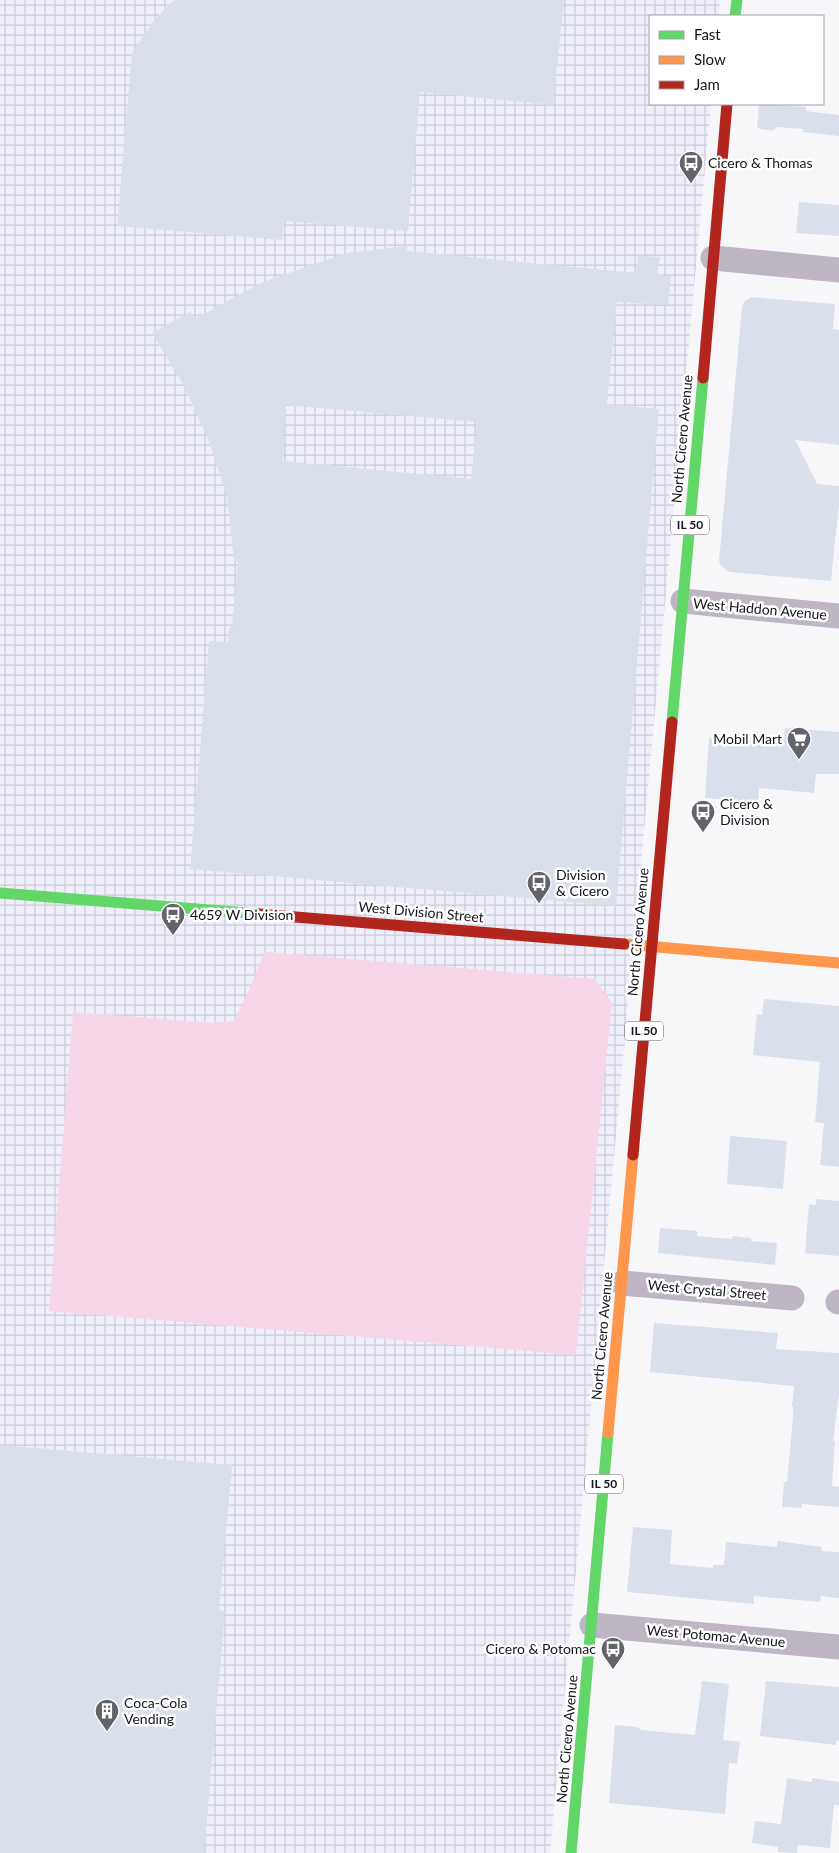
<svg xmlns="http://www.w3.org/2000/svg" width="839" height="1853" font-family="Lato,sans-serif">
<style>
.industrial{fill:url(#industrial-grid)}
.green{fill:#f7d7e7}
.building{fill:#d9e0eb;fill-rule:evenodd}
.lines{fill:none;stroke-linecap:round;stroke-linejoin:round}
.street{stroke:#bfb6c3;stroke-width:25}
.fast{stroke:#63d668;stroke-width:11}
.slow{stroke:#ff974d;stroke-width:11}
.jam{stroke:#b3261e;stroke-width:11}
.labels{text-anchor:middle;stroke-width:5;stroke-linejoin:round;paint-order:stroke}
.shield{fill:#fff;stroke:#5a5a61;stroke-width:1}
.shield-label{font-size:12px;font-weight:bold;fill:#14141d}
.poi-label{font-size:14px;fill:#14141d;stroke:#fff;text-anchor:start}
.street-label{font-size:14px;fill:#14141d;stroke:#fff}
</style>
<defs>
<pattern id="industrial-grid" width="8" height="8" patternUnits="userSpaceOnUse" patternTransform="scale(1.25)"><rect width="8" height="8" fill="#efeffb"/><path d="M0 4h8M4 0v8" fill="none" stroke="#ccccd7"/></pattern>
</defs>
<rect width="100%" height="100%" fill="#f7f7fa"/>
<path class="industrial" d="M 0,0 L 720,0 L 719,16 L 650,16 L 650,104 L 711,104 L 550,1853 L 0,1853 Z"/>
<path class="green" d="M 264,952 L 595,979 L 612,1003 L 576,1355 L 49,1311 L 73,1012 L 211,1023 L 234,1021 L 250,988 Z"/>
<g class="building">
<path d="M 174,0 L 564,0 L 553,105 L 420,92 L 408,231 L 284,221 L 282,240 L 117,226 L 132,53 L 155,19 Z"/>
<path d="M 759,104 L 806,107 L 806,111 L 839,115 L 839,136 L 803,132 L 803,129 L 777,127 L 772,131 L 757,128 Z"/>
<path d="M 799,202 L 839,205 L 839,236 L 796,233 Z"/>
<path d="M 407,246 L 407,251 L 636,273 L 638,256 L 660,257 L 657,275 L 671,276 L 668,305 L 617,302 L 607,404 L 659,409 L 616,906 L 190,869 L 209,641 L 228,642 L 229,627 L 232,626 L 238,562 L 234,562 L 227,496 L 208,439 L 183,384 L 152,333 L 190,312 L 195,319 L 253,287 L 272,279 L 347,253 ZM 286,405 L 477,422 L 471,479 L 283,461 Z"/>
<path d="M 751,297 L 835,304 L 833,329 L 839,330 L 839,445 L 795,440 L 817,484 L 839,486 L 839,503 L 831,581 L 729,572 L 721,566 L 719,561 L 742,307 L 744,302 Z"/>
<path d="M 785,728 L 839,732 L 839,774 L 816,774 L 814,793 L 759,788 L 758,802 L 705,798 L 709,738 L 783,744 Z"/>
<path d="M 764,999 L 839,1006 L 839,1167 L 820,1165 L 824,1123 L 815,1122 L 820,1062 L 753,1055 L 757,1014 L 762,1015 Z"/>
<path d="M 730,1136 L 787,1141 L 783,1189 L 727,1184 Z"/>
<path d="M 816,1199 L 839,1201 L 839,1256 L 805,1253 L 809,1204 L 816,1205 Z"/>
<path d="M 660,1228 L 697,1231 L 697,1236 L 732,1239 L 733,1236 L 751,1238 L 751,1241 L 777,1243 L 775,1265 L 658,1253 Z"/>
<path d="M 654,1323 L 778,1333 L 776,1349 L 839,1353 L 839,1393 L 833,1441 L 835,1441 L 832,1486 L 839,1487 L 839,1507 L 802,1504 L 802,1508 L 782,1507 L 784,1482 L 787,1482 L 793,1417 L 793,1406 L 792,1406 L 794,1386 L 650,1372 Z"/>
<path d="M 0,1445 L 232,1465 L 219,1610 L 225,1611 L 204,1853 L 0,1853 Z"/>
<path d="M 633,1527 L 672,1530 L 670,1564 L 713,1568 L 713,1565 L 724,1565 L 726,1542 L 777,1547 L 778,1541 L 822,1547 L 821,1551 L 839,1552 L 839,1598 L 821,1596 L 820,1602 L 754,1596 L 754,1604 L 627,1592 Z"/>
<path d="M 702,1681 L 729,1684 L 723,1740 L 740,1742 L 737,1764 L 729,1763 L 725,1814 L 609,1803 L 615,1725 L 637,1727 L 641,1730 L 695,1735 Z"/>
<path d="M 766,1681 L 839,1687 L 839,1741 L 836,1740 L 836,1745 L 760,1736 Z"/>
<path d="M 787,1778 L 812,1782 L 812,1778 L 839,1782 L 839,1805 L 834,1805 L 830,1848 L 798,1845 L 797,1853 L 794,1853 L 778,1852 L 778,1847 L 752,1843 L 755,1821 L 781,1824 Z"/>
</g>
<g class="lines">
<g class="street">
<path d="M 713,258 L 839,270"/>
<path d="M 683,601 L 838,616"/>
<path d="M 622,1283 L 792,1298"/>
<path d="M 838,1302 L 839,1302"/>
<path d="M 592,1625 L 839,1647"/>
</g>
<g class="fast">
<path d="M 735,16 L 737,0"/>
<path d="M 672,722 L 703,378"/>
<path d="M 0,893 L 259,914"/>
<path d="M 571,1853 L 608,1433"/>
</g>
<g class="slow">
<path d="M 624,944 L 839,963"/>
<path d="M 608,1433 L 633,1155"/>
</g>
<g class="jam">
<path d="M 703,378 L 727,104"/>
<path d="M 259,914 L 624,944"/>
<path d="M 633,1155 L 672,722"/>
</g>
</g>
<defs>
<symbol id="bus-pin" viewBox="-11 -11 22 30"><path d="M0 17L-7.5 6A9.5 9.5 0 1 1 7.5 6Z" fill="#63636a" stroke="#fff"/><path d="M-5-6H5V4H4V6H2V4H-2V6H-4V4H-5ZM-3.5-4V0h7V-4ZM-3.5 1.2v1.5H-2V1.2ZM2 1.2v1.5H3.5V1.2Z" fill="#fff"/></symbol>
<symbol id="supermarket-pin" viewBox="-11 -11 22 30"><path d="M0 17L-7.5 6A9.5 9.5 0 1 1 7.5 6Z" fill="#63636a" stroke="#fff"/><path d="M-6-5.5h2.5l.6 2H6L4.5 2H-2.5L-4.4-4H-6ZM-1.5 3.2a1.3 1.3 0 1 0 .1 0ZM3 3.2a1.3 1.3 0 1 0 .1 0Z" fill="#fff"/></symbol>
<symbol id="building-pin" viewBox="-11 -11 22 30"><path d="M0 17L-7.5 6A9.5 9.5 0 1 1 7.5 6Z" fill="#63636a" stroke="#fff"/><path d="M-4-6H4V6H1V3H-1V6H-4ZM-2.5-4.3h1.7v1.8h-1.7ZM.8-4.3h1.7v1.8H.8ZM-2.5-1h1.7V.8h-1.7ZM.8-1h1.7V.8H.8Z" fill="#fff"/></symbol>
</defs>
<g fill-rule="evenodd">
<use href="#bus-pin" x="677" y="149" width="28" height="38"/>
<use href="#supermarket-pin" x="785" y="725" width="28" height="38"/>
<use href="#bus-pin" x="689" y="798" width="28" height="38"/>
<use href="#bus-pin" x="525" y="869" width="28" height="38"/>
<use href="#bus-pin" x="159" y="901" width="28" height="38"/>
<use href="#bus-pin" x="599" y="1635" width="28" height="38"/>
<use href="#building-pin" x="93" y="1697" width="28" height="38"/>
</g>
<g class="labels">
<g class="shield">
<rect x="671" y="515.5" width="38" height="19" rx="4"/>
<rect x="625" y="1021.5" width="38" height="19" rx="4"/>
<rect x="585" y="1474.5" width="38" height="19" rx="4"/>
</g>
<g class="shield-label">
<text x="690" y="529">IL 50</text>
<text x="644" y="1035">IL 50</text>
<text x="604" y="1488">IL 50</text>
</g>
<g class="poi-label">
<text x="708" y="168">Cicero &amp; Thomas</text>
<text x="782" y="744" text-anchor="end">Mobil Mart</text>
<text x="720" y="809">Cicero &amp;<tspan x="720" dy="16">Division</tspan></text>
<text x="556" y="880">Division<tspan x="556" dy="16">&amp; Cicero</tspan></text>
<text x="190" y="920">4659 W Division</text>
<text x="596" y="1654" text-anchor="end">Cicero &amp; Potomac</text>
<text x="124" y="1708">Coca-Cola<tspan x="124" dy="16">Vending</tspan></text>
</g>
<g class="street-label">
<text transform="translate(682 439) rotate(-85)" y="5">North Cicero Avenue</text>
<text transform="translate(760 609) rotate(5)" y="5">West Haddon Avenue</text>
<text transform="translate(421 912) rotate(5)" y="5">West Division Street</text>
<text transform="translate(638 932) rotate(-85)" y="5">North Cicero Avenue</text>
<text transform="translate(707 1290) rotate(5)" y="5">West Crystal Street</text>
<text transform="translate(602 1336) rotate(-85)" y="5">North Cicero Avenue</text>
<text transform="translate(716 1636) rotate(5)" y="5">West Potomac Avenue</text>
<text transform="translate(567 1739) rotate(-85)" y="5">North Cicero Avenue</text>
</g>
</g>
<rect x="649" y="15" width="175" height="90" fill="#ffffff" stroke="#a1a1a5"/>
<rect x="659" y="31" width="25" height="8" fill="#63d668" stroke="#a1a1a5"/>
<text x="694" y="40" font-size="15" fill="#14141d">Fast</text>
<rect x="659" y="56" width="25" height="8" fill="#ff974d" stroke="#a1a1a5"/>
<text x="694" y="65" font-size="15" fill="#14141d">Slow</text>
<rect x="659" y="81" width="25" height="8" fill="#b3261e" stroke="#a1a1a5"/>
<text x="694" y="90" font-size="15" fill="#14141d">Jam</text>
</svg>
